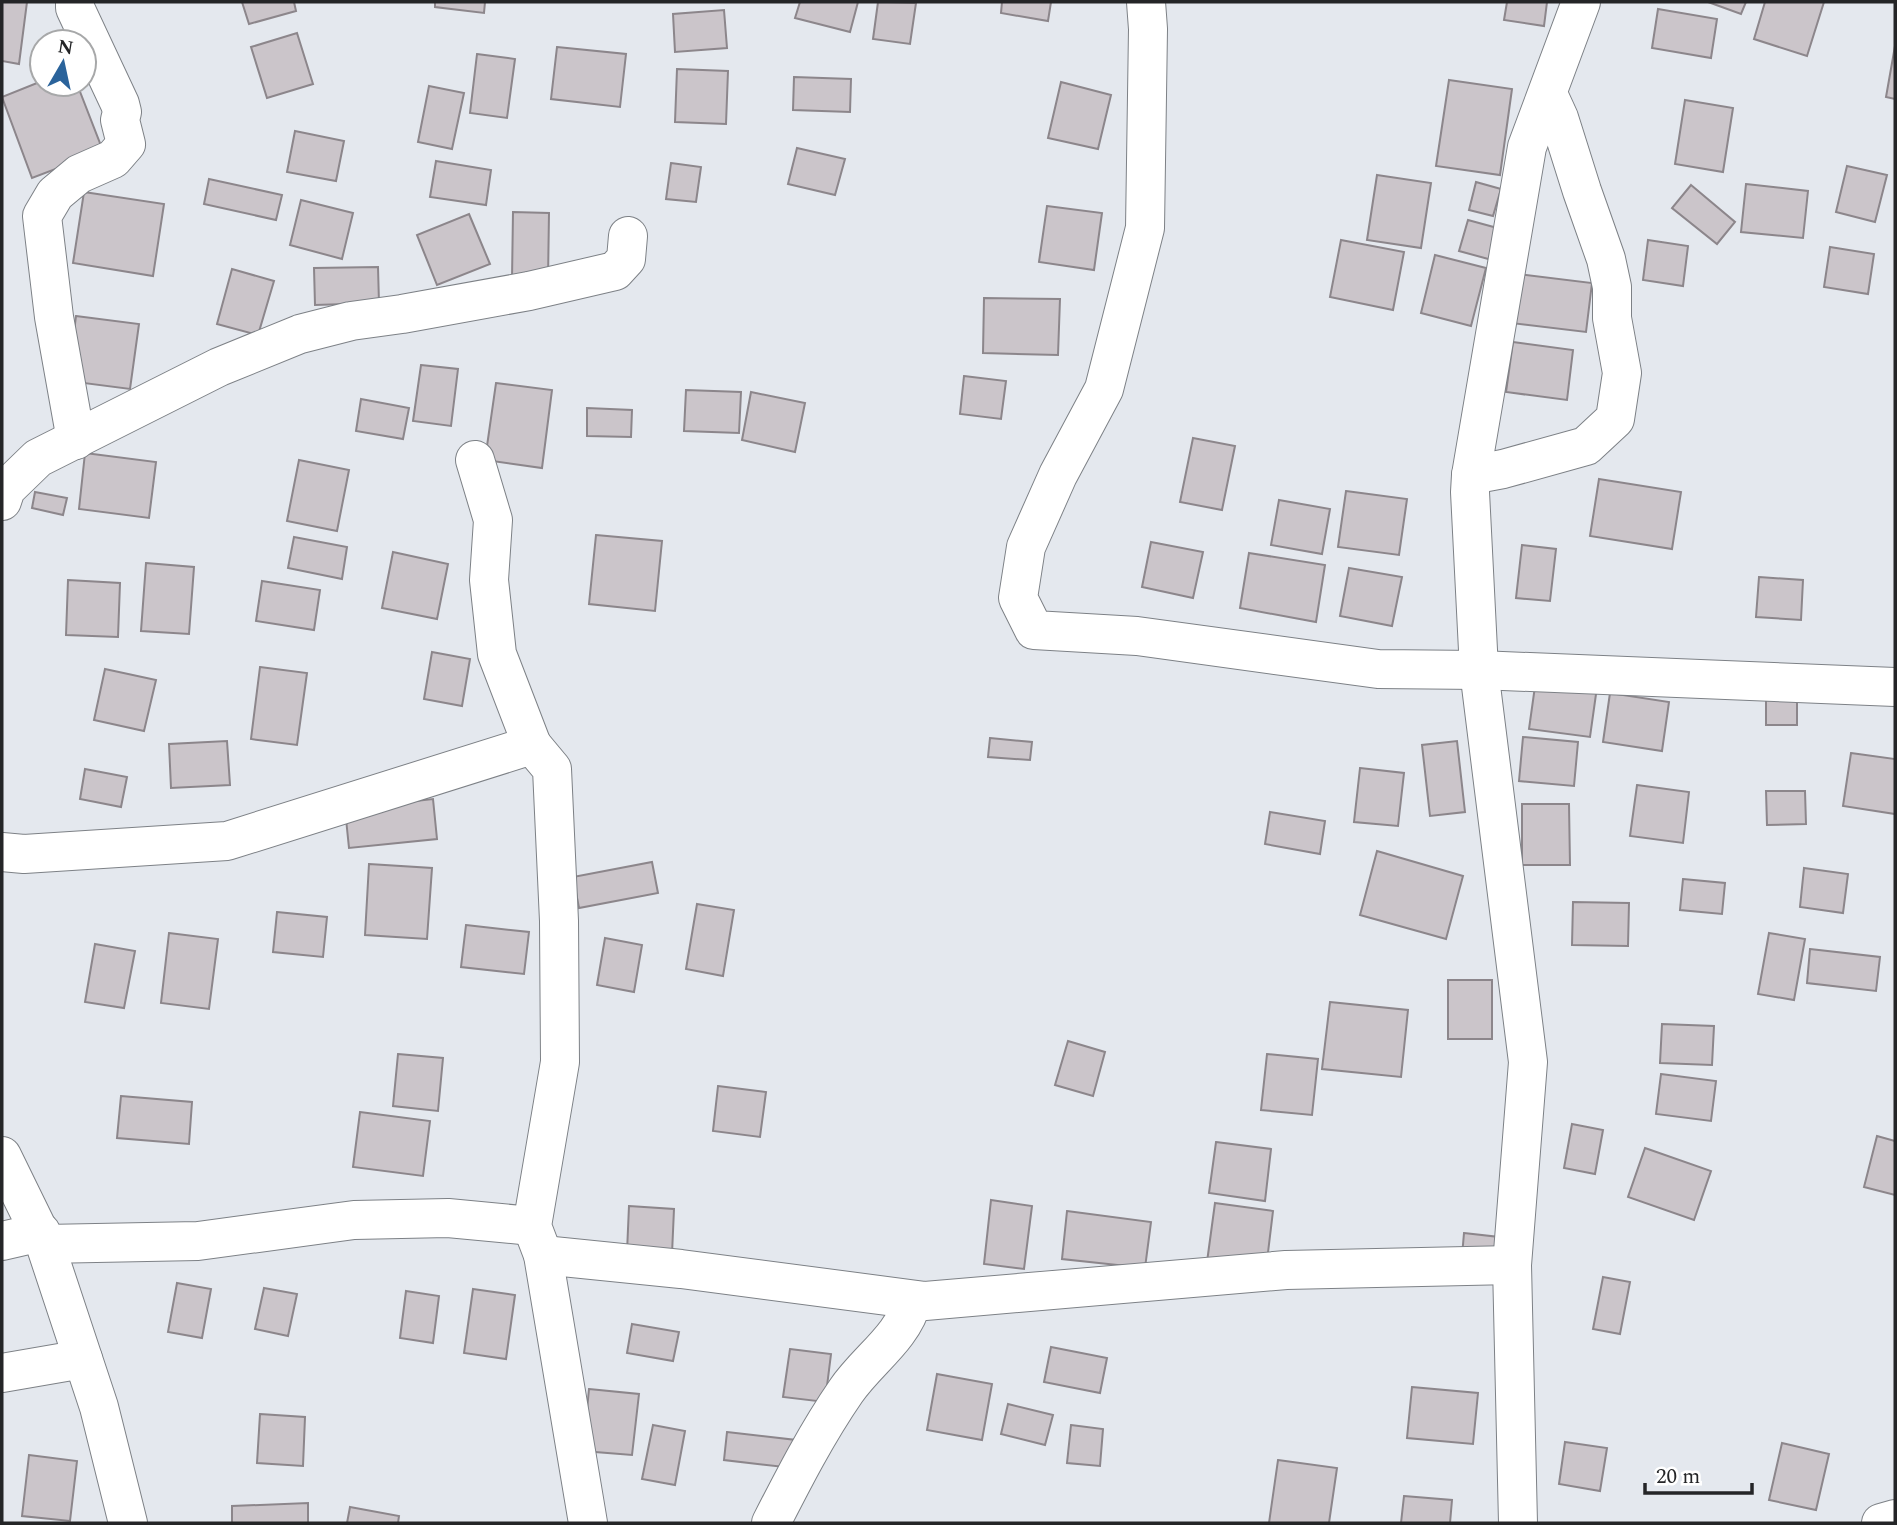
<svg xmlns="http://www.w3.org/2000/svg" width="1897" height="1525" font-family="Spectral,serif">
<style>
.building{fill:#cbc5ca;stroke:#8c868b;stroke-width:2}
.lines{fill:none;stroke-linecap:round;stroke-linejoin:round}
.minor-casing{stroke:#7d8186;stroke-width:40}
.minor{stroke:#fff;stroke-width:38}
</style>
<rect width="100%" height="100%" fill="#e4e8ee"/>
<g class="building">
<path d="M 2,2 L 27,2 L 19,64 L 2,61 Z"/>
<path d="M 242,2 L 294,2 L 296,11 L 249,24 Z"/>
<path d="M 435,2 L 485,2 L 484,13 L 435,7 Z"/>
<path d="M 800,2 L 858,2 L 850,32 L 795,18 Z"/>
<path d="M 878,2 L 916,3 L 910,44 L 873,39 Z"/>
<path d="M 1002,2 L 1051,2 L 1048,21 L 1001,13 Z"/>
<path d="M 1507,2 L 1547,2 L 1544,26 L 1504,20 Z"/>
<path d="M 1708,2 L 1746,2 L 1741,14 Z"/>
<path d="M 1765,2 L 1824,2 L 1807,56 L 1754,39 Z"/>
<path d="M 1658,9 L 1717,19 L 1711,58 L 1652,48 Z"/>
<path d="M 724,10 L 727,48 L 675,52 L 673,14 Z"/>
<path d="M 297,33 L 313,84 L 267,98 L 251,47 Z"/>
<path d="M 1895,46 L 1895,99 L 1886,97 Z"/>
<path d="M 557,47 L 626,54 L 620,107 L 551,99 Z"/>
<path d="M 477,54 L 515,59 L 507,118 L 470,113 Z"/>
<path d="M 677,69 L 728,71 L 726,124 L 675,122 Z"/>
<path d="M 794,77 L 851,79 L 850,112 L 793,110 Z"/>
<path d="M 1449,80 L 1512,89 L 1500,175 L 1436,166 Z"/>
<path d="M 42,81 L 42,84 L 77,84 L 103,151 L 32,178 L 2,97 Z"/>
<path d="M 1061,82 L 1111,95 L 1098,149 L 1048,138 Z"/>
<path d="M 429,86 L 464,93 L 452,149 L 418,142 Z"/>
<path d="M 1685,100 L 1733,108 L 1723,172 L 1675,164 Z"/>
<path d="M 295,131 L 344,141 L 336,181 L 287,172 Z"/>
<path d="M 797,148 L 845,159 L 835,195 L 788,184 Z"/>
<path d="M 436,161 L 491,170 L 486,205 L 430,197 Z"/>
<path d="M 671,163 L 701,167 L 696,202 L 666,199 Z"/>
<path d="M 1847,166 L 1887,175 L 1875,222 L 1836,212 Z"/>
<path d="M 1377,175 L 1431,183 L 1421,248 L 1367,240 Z"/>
<path d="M 209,179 L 282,195 L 276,220 L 204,204 Z"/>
<path d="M 1476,182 L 1501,189 L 1493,216 L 1469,210 Z"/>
<path d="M 1746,184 L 1808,191 L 1803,238 L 1741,232 Z"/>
<path d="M 1691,185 L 1735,222 L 1717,244 L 1672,208 Z"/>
<path d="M 84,192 L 164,204 L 153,276 L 73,263 Z"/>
<path d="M 301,200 L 353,213 L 342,259 L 290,245 Z"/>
<path d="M 1047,206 L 1102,213 L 1094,270 L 1039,262 Z"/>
<path d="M 513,212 L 549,213 L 548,280 L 512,279 Z"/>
<path d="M 469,214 L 490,264 L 437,285 L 417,235 Z"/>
<path d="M 1468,220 L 1501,229 L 1492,260 L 1459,251 Z"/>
<path d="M 1341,240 L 1404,252 L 1393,310 L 1330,297 Z"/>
<path d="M 1648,240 L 1688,246 L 1683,286 L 1643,280 Z"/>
<path d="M 1830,247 L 1874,254 L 1868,294 L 1824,287 Z"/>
<path d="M 1435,255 L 1486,268 L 1471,326 L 1421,313 Z"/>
<path d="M 378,267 L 379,303 L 315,305 L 314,268 Z"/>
<path d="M 232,269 L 274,281 L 258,335 L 217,324 Z"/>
<path d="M 1517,274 L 1592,283 L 1586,332 L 1511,323 Z"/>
<path d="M 984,298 L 1060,299 L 1058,355 L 983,353 Z"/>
<path d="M 76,316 L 139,324 L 130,389 L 68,381 Z"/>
<path d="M 1513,342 L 1573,350 L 1567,400 L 1506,392 Z"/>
<path d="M 421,365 L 458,369 L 451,426 L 413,421 Z"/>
<path d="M 964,376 L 1006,381 L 1001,419 L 960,414 Z"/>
<path d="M 496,383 L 552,390 L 542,468 L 485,460 Z"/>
<path d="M 686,390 L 741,392 L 739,433 L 684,431 Z"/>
<path d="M 751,392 L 805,403 L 795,452 L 742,440 Z"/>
<path d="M 361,399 L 409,408 L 403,439 L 356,431 Z"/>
<path d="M 587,408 L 632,410 L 631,437 L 587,436 Z"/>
<path d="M 1193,438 L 1235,446 L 1222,510 L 1180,502 Z"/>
<path d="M 85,453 L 156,462 L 149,518 L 79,509 Z"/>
<path d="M 299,460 L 349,470 L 337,531 L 287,521 Z"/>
<path d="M 1599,479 L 1681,492 L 1672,549 L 1590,536 Z"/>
<path d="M 1346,491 L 1407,499 L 1399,555 L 1338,547 Z"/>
<path d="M 35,492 L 67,498 L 63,515 L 32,508 Z"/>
<path d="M 1279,500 L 1330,509 L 1322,554 L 1271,545 Z"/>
<path d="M 596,535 L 662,541 L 655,611 L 589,604 Z"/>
<path d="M 294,537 L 347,547 L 342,579 L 288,568 Z"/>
<path d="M 1151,542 L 1203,552 L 1193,598 L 1142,587 Z"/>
<path d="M 1522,545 L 1556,549 L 1550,601 L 1516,598 Z"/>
<path d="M 393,552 L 448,564 L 437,619 L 382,608 Z"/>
<path d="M 1249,553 L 1325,565 L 1316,622 L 1240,608 Z"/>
<path d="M 146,563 L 194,567 L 189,634 L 141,631 Z"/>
<path d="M 1349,568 L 1402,577 L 1392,626 L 1340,616 Z"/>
<path d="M 1759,577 L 1803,580 L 1801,620 L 1756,617 Z"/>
<path d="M 68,580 L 120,583 L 118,637 L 66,635 Z"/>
<path d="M 262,581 L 320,590 L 314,630 L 256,621 Z"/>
<path d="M 432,652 L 470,659 L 462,706 L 424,699 Z"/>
<path d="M 260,667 L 307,673 L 297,745 L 251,739 Z"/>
<path d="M 105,669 L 156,680 L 144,731 L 94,720 Z"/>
<path d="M 1536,679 L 1597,687 L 1590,737 L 1529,729 Z"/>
<path d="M 1766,688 L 1797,689 L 1797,725 L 1766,725 Z"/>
<path d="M 1610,693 L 1669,702 L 1662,751 L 1603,742 Z"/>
<path d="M 1523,737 L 1578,742 L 1574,786 L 1519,781 Z"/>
<path d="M 990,738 L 1032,742 L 1030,760 L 988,757 Z"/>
<path d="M 227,741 L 230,785 L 171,788 L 169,744 Z"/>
<path d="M 1457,741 L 1465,812 L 1430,816 L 1422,745 Z"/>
<path d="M 1851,753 L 1895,759 L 1895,814 L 1843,806 Z"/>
<path d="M 1360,768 L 1404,773 L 1398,826 L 1354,822 Z"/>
<path d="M 85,769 L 127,777 L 121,807 L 80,799 Z"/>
<path d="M 1637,785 L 1689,792 L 1683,843 L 1630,836 Z"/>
<path d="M 1766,791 L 1805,791 L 1806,824 L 1767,825 Z"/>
<path d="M 433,799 L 437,839 L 349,848 L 345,809 Z"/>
<path d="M 1522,804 L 1569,804 L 1570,865 L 1522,865 Z"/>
<path d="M 1270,812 L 1325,821 L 1320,854 L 1265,844 Z"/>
<path d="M 1377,851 L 1463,876 L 1446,939 L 1360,915 Z"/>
<path d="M 652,862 L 658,893 L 579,908 L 573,877 Z"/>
<path d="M 369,864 L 432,868 L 427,939 L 365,935 Z"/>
<path d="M 1804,868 L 1848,874 L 1843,913 L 1800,907 Z"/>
<path d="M 1683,879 L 1725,883 L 1722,914 L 1680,910 Z"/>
<path d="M 1573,902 L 1629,903 L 1628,946 L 1572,945 Z"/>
<path d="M 697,904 L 734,910 L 723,976 L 686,969 Z"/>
<path d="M 277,912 L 327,917 L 323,957 L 273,952 Z"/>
<path d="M 466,925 L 529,932 L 524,974 L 461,967 Z"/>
<path d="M 169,933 L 218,939 L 209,1009 L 161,1003 Z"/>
<path d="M 1769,933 L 1805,939 L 1794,1000 L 1758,994 Z"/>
<path d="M 605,938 L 642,945 L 634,992 L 597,985 Z"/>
<path d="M 95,944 L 135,951 L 124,1008 L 85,1002 Z"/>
<path d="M 1810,949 L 1880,957 L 1876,991 L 1807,983 Z"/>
<rect x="1448" y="980" width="44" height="59"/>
<path d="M 1330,1002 L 1408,1010 L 1401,1077 L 1322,1069 Z"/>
<path d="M 1662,1024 L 1714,1026 L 1712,1065 L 1660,1063 Z"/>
<path d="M 1068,1041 L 1105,1052 L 1093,1096 L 1055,1085 Z"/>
<path d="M 398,1054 L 443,1058 L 438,1111 L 393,1106 Z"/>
<path d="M 1267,1054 L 1318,1059 L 1312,1115 L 1261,1110 Z"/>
<path d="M 1661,1074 L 1716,1081 L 1711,1121 L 1656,1114 Z"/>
<path d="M 718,1086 L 766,1092 L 760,1137 L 713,1131 Z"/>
<path d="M 121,1096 L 192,1102 L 189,1144 L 117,1138 Z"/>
<path d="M 360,1112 L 430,1121 L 423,1176 L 353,1167 Z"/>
<path d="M 1572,1124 L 1603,1130 L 1595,1174 L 1564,1168 Z"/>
<path d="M 1877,1136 L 1895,1141 L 1895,1195 L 1864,1187 Z"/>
<path d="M 1216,1142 L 1271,1149 L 1265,1201 L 1209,1193 Z"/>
<path d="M 1645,1148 L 1711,1171 L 1694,1220 L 1628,1197 Z"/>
<path d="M 991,1200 L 1032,1206 L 1024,1269 L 984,1264 Z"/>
<path d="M 1215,1203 L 1273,1211 L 1266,1269 L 1207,1262 Z"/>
<path d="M 629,1206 L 674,1209 L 672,1254 L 627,1252 Z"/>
<path d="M 1067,1211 L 1151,1222 L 1145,1268 L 1062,1259 Z"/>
<path d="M 1464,1233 L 1499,1237 L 1497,1260 L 1462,1256 Z"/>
<path d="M 1603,1277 L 1630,1282 L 1620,1334 L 1593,1329 Z"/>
<path d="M 177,1283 L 211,1289 L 202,1338 L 168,1332 Z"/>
<path d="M 264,1288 L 297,1294 L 288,1336 L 255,1329 Z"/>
<path d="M 473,1289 L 515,1295 L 506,1359 L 464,1353 Z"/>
<path d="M 406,1291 L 439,1296 L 433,1343 L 400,1338 Z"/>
<path d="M 632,1324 L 679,1332 L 673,1361 L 627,1353 Z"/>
<path d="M 1051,1347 L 1107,1358 L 1100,1393 L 1044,1382 Z"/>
<path d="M 790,1349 L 831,1354 L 825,1402 L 783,1397 Z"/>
<path d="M 937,1374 L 992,1384 L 982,1440 L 927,1430 Z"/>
<path d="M 1412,1387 L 1478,1393 L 1473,1444 L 1407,1438 Z"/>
<path d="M 589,1389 L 639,1394 L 632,1455 L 583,1451 Z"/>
<path d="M 1008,1404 L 1053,1415 L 1045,1445 L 1001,1434 Z"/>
<path d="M 260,1414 L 305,1417 L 303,1466 L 257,1463 Z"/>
<path d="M 653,1425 L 685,1431 L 675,1485 L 642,1479 Z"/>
<path d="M 1071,1425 L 1103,1429 L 1100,1466 L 1067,1463 Z"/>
<path d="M 727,1432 L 796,1440 L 793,1468 L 724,1460 Z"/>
<path d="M 1565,1442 L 1607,1448 L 1600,1491 L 1559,1484 Z"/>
<path d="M 1782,1443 L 1829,1454 L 1816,1510 L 1769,1500 Z"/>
<path d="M 29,1455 L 77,1461 L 70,1521 L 22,1516 Z"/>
<path d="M 1278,1460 L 1337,1468 L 1329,1523 L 1269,1523 Z"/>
<path d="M 1404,1496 L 1452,1500 L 1450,1523 L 1401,1523 Z"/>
<path d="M 308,1503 L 308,1523 L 232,1523 L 232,1506 Z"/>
<path d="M 350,1507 L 399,1516 L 398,1523 L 347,1523 Z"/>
</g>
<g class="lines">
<defs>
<g id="minor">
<path d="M 75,2 L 75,8 L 120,104 L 122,112 L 120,120 L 126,144 L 113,159 L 79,174 L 55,194 L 42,216 L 54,317 L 76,440"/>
<path d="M 1146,2 L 1148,29 L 1145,228 L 1104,389 L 1058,475 L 1026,547 L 1018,598 L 1034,630 L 1137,636 L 1378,669 L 1479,670 L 1895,687"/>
<path d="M 475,460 L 493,520 L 489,580 L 497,654 L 532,745"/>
<path d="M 1471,475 L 1503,469 L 1586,446 L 1615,419 L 1622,373 L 1612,318 L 1612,287 L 1606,259 L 1582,191 L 1559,118 L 1548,94"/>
<path d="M 2,501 L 6,489 L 38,458 L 219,367 L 300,334 L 351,321 L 402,314 L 529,291 L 615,271 L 626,259 L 628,236"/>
<path d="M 2,852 L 24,854 L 227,841 L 532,745 L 552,769 L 559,921 L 560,1062 L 532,1226 L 543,1255 L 588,1523"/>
<path d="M 2,1156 L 45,1244 L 99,1407 L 128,1523"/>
<path d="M 2,1241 L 41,1232"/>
<path d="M 45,1244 L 198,1241 L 354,1220 L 448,1218 L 532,1226"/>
<path d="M 543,1255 L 681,1269 L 925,1301 L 1286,1270 L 1512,1265"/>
<path d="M 2,1373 L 83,1359"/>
<path d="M 771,1523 C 794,1478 817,1433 846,1391 C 868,1359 902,1339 913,1300"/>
<path d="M 1518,1523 L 1512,1265 L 1528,1062 L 1479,670 L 1470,492 L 1471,475 L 1527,147 L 1581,2"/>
<path d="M 1881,1523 L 1895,1519"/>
</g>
</defs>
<use href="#minor" class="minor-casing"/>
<use href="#minor" class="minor"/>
</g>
<rect width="1897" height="1525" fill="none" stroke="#242527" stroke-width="7"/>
<g transform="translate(63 63) rotate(9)"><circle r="33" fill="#ffffff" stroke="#a7a8a9" stroke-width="2"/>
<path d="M0-5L12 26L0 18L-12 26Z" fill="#2a639b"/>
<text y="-10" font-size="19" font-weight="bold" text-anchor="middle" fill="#242527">N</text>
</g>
<path d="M1645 1483v10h107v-10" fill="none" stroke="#242527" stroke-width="3.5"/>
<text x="1656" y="1483" font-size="21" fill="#242527" stroke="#ffffff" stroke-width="5" paint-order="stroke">20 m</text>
</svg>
